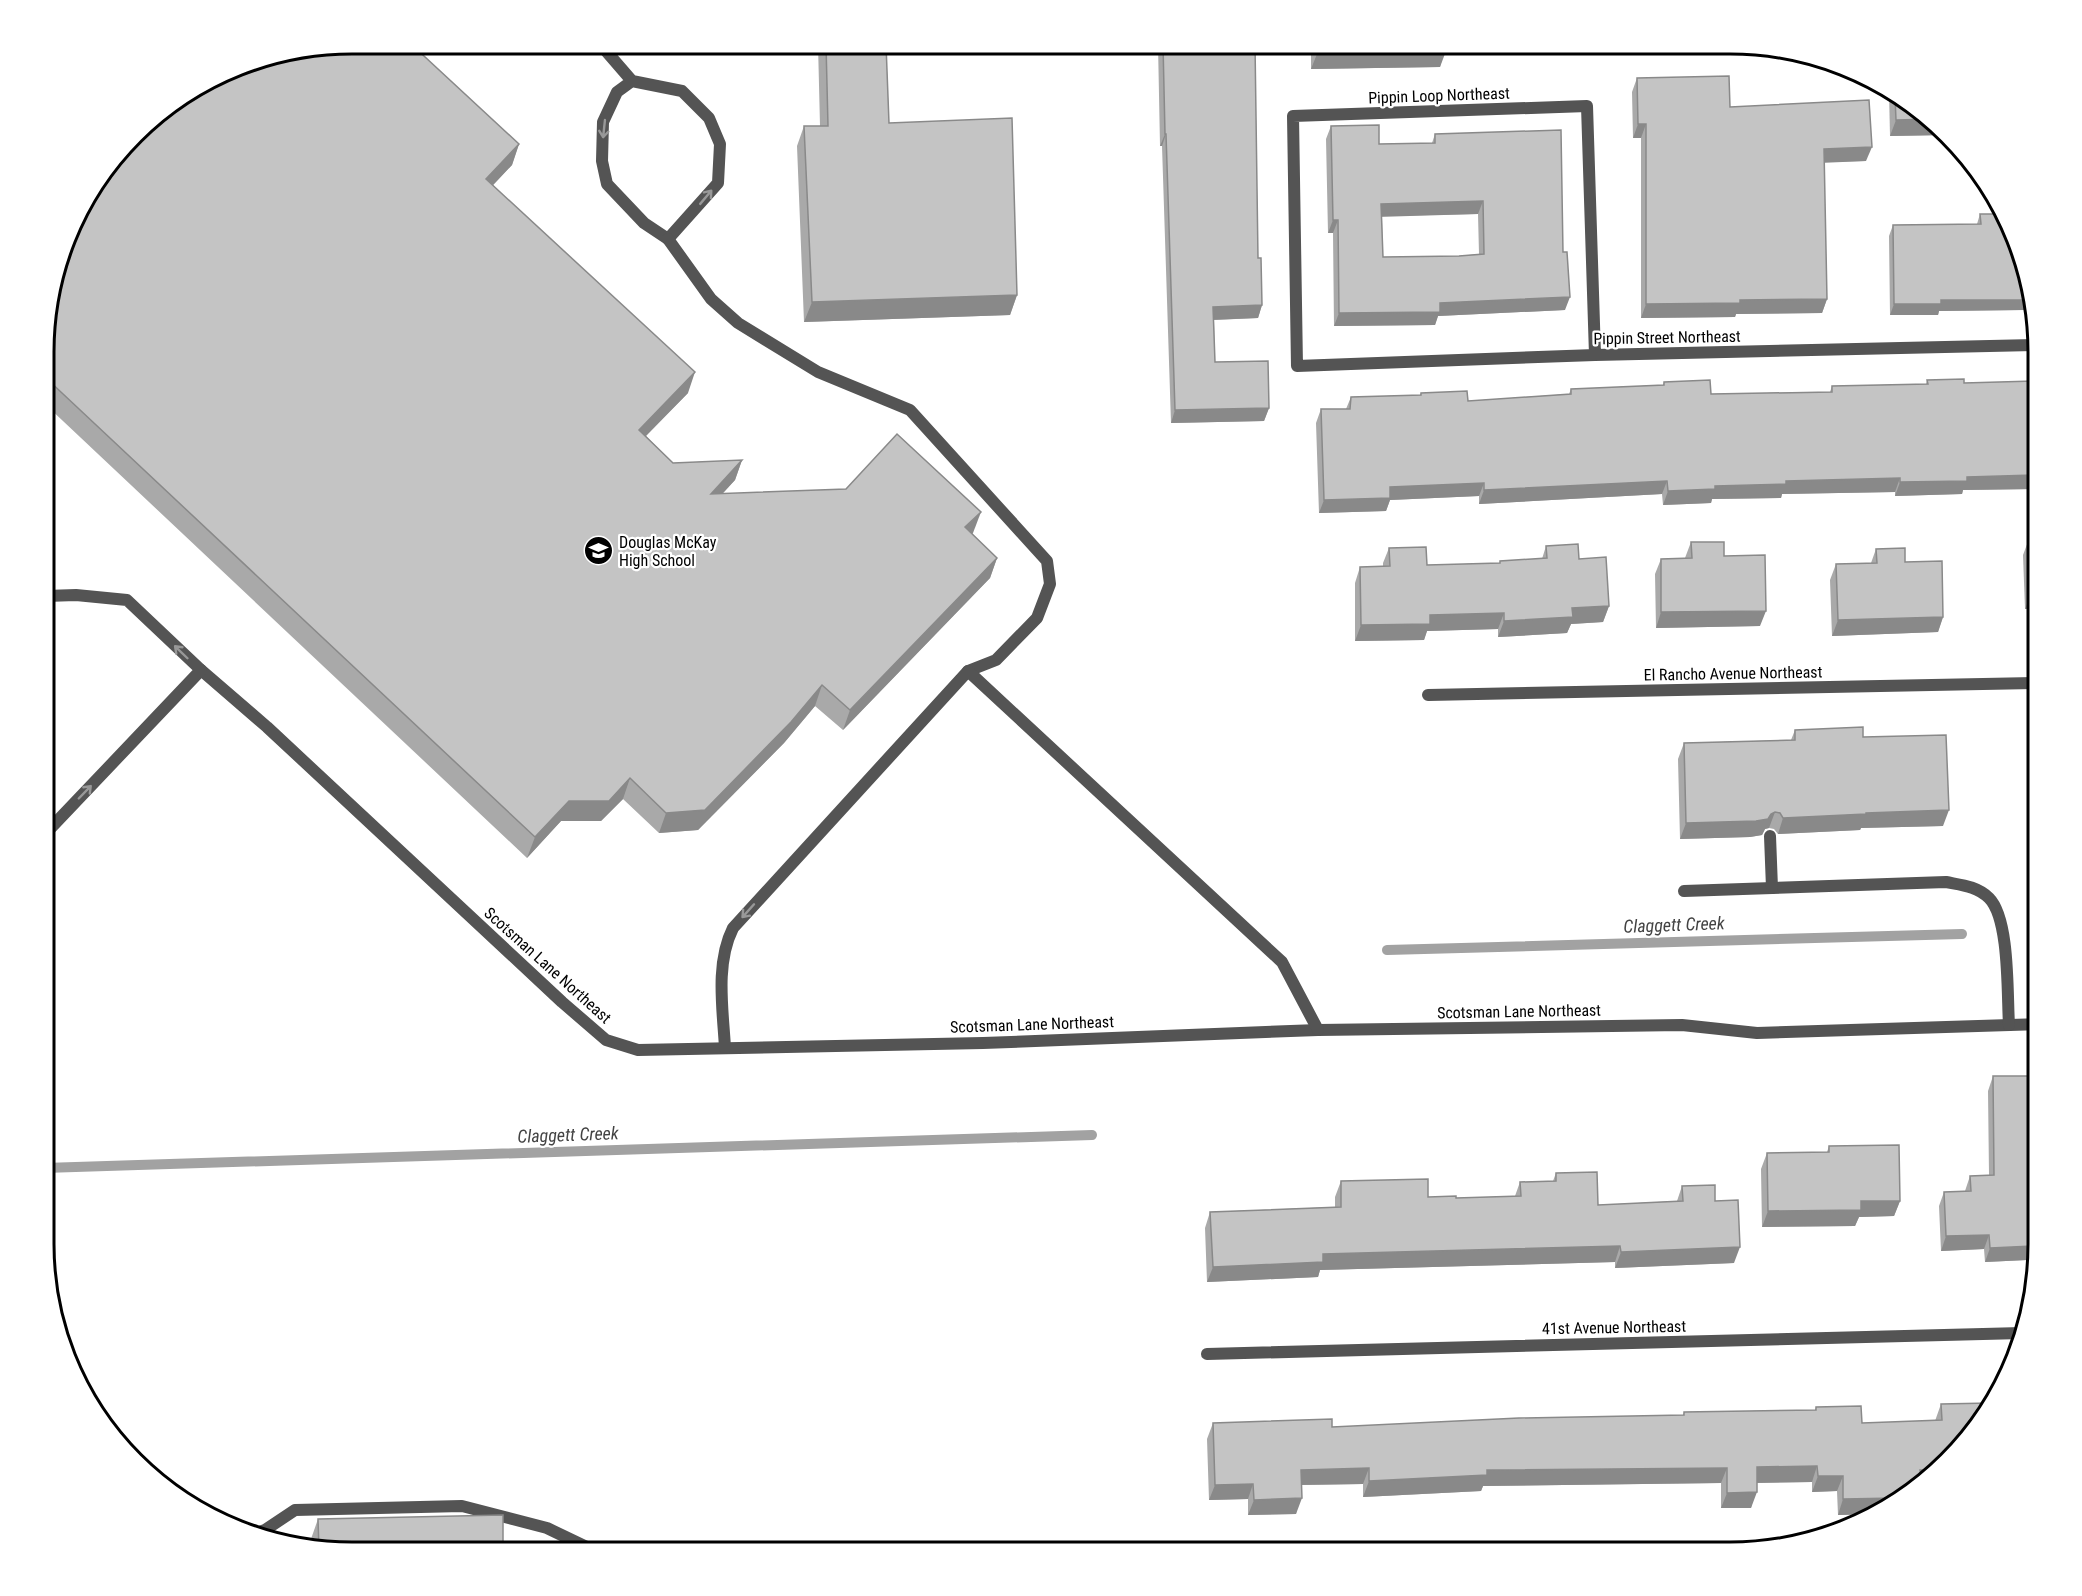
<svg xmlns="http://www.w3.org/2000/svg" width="2082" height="1596" font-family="'Roboto Condensed',sans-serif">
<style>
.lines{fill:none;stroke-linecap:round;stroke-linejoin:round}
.stream{stroke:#a2a2a2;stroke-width:10}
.service{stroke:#545454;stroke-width:12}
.minor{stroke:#545454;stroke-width:12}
.wall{fill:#a9a9a9;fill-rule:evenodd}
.shaded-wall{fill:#898989}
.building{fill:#c4c4c4;stroke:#898989;stroke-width:1.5;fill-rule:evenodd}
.oneway{stroke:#989898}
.labels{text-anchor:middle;stroke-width:4.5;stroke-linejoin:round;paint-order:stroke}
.street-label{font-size:16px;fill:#000;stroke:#fff}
.poi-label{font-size:16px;fill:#000;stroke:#fff;text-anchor:start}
.water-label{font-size:18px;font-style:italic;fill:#434343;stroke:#fff}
.rim{fill:none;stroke:#000;stroke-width:3}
</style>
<rect width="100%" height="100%" fill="#fff"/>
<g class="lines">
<g class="stream">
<path d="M 1387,950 L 1962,934"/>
<path d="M 44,1168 L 1092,1135"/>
</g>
<g class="service">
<path d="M 600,44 L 632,81 L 682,91 L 709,118 L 720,144 L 718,183 L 668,239 L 644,223 L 607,184 L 602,161 L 603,122 L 617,92 L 632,81"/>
<path d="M 668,239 L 711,299 L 738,323 L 818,372 L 910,410 L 1047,561 L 1050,584 L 1037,618 L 996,660 L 968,671"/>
<path d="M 201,670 L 267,727 L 562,1002 L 606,1040 L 638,1050 L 983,1043 L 1318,1030 L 1682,1025 L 1757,1033 L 2038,1024"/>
<path d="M 1428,695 L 2038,683"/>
<path d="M 45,834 L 201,670 L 127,600 L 76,595 L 46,596"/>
<path d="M 1684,891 L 1946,882 C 1961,885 1977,886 1989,898 C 2010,919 2007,995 2009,1025"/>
<path d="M 725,1048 C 723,1010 715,964 733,928 L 968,671 L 1282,962 L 1318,1030"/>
<path d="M 254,1534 L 265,1530 L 295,1510 L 462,1506 L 547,1528 L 597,1552"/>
</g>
<g class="minor">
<path d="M 1595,355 L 1587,106 L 1293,116 L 1297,366 L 1595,355 L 2038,345"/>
<path d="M 1770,836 L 1772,888"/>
<path d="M 1207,1354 L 2022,1333"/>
</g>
</g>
<g class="wall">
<path d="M 818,44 L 886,44 L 889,123 L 1017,295 L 1010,315 L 804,322 L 797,146 L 804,126 L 820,126 Z"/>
<path d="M 1158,44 L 1255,44 L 1258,258 L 1262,305 L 1258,318 L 1214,320 L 1215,362 L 1269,408 L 1264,421 L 1171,423 L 1162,146 L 1160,146 Z"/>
<path d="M 1311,44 L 1446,44 L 1440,67 L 1311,69 Z"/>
<path d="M 1637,78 L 1730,107 L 1866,161 L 1824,162 L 1827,299 L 1822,313 L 1736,314 L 1735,317 L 1641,318 L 1641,138 L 1633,138 L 1632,92 Z"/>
<path d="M 1889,92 L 1933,120 L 1945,135 L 1890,136 Z"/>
<path d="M 1331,126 L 1379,144 L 1432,143 L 1435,134 L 1563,252 L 1565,310 L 1438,316 L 1435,325 L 1334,326 L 1333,233 L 1328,233 L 1326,139 ZM 1478,214 L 1479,254 L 1459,256 L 1383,257 L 1382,216 Z"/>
<path d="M 519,144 L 512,165 L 493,185 L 688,393 L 646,436 L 673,463 L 742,460 L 735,480 L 722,494 L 973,533 L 972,534 L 997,558 L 990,578 L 843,730 L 815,706 L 784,743 L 698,830 L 659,833 L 623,799 L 601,821 L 561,821 L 527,858 L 46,405 L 46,311 Z"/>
<path d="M 1980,214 L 2027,302 L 2024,310 L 1939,311 L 1938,315 L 1890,315 L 1889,236 L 1893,225 L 1977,224 Z"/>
<path d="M 1927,380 L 1964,383 L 2038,381 L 2038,489 L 1963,490 L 1962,494 L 1895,496 L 1895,492 L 1782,494 L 1781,498 L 1712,499 L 1711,503 L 1663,505 L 1662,494 L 1479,504 L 1479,496 L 1390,500 L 1386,511 L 1319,513 L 1316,423 L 1321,409 L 1346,409 L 1351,397 L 1420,395 L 1421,393 L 1468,401 L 1569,394 L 1571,389 L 1663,385 L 1664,382 L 1711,394 L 1830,392 L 1832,386 L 1926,384 Z"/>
<path d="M 2029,539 L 2038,608 L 2025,609 L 2023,555 Z"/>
<path d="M 1691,542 L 1724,556 L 1760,626 L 1656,628 L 1655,574 L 1661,559 L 1685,558 Z"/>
<path d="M 1546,546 L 1579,559 L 1609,606 L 1603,622 L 1571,624 L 1567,633 L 1498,637 L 1498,629 L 1427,631 L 1424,640 L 1355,641 L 1355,583 L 1360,567 L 1383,567 L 1383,563 L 1389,548 L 1427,565 L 1500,563 L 1500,561 L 1542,559 Z"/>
<path d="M 1876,549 L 1905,562 L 1943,617 L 1938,632 L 1832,636 L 1830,580 L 1836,564 L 1871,563 Z"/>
<path d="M 1795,730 L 1863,737 L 1943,826 L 1861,828 L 1860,830 L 1778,834 L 1774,829 L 1769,828 L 1765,829 L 1762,835 L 1750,837 L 1680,839 L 1678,759 L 1684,743 L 1791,740 Z"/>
<path d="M 2038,846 L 2038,889 L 2037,849 Z"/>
<path d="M 1993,1076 L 2032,1248 L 2027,1260 L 1985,1262 L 1984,1249 L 1941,1251 L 1939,1206 L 1944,1192 L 1965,1191 L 1970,1176 L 1989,1175 L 1988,1091 Z"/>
<path d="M 1829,1146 L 1900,1201 L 1894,1216 L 1859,1217 L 1855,1226 L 1762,1227 L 1761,1169 L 1767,1153 L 1827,1152 Z"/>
<path d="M 1556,1173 L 1598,1205 L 1677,1201 L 1682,1186 L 1715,1201 L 1734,1263 L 1615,1268 L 1615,1262 L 1320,1270 L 1318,1277 L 1207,1282 L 1205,1228 L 1210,1212 L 1335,1207 L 1335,1197 L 1341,1181 L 1428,1197 L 1456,1198 L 1515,1196 L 1520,1182 L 1553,1181 Z"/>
<path d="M 1941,1404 L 1962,1447 L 1875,1514 L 1838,1515 L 1837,1491 L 1812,1492 L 1812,1482 L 1757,1483 L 1751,1508 L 1721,1508 L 1721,1483 L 1483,1486 L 1481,1491 L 1363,1497 L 1363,1484 L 1301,1485 L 1296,1514 L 1248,1515 L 1248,1499 L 1209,1500 L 1207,1439 L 1213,1423 L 1332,1427 L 1683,1415 L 1684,1412 L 1815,1410 L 1816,1407 L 1862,1423 L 1935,1421 Z"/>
<path d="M 318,1519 L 332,1552 L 311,1547 L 311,1539 Z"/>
</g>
<g class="shaded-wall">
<path d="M 1446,51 L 1440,67 L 1311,69 L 1317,54 Z"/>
<path d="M 1932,119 L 1945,135 L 1890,136 L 1896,120 Z"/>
<path d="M 1638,124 L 1646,124 L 1641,138 L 1633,138 Z"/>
<path d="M 1165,134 L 1166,134 L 1162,146 L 1160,146 Z"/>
<path d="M 519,144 L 512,165 L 479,200 L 486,179 Z"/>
<path d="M 1872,147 L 1866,161 L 1819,163 L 1824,149 Z"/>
<path d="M 1483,201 L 1478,214 L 1376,217 L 1381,204 Z"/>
<path d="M 1333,220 L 1338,220 L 1333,233 L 1328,233 Z"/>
<path d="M 2031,292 L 2032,302 L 2027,302 L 2024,310 L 1939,311 L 1938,315 L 1890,315 L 1894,304 Z"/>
<path d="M 1017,295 L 1010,315 L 804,322 L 812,302 Z"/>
<path d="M 1570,297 L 1565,310 L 1438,316 L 1435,325 L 1334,326 L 1339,313 L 1440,303 Z"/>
<path d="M 1827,299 L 1822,313 L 1736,314 L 1735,317 L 1641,318 L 1646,304 L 1740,300 Z"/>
<path d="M 1262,305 L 1258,318 L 1209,320 L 1213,307 Z"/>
<path d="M 695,372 L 688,393 L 632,450 L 639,430 Z"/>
<path d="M 1269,408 L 1264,421 L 1171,423 L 1175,410 Z"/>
<path d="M 742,460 L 735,480 L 703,515 L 711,494 Z"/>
<path d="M 2038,475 L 2038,489 L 1963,490 L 1962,494 L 1895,496 L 1900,482 L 1967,477 Z"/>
<path d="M 1900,478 L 1895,492 L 1782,494 L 1781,498 L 1712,499 L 1711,503 L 1663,505 L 1668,491 L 1715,486 L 1786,481 Z"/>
<path d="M 1667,481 L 1662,494 L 1479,504 L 1484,490 Z"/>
<path d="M 1484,483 L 1479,496 L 1390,500 L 1386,511 L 1319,513 L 1324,500 L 1390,487 Z"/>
<path d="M 981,512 L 973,533 L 958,547 L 965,527 Z"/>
<path d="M 997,558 L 990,578 L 843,730 L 850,710 Z"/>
<path d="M 2031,593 L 2038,593 L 2038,608 L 2025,609 Z"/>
<path d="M 1609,606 L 1603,622 L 1571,624 L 1567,633 L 1498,637 L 1504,621 L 1572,608 Z"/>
<path d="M 1766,611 L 1760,626 L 1656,628 L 1661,612 Z"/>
<path d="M 1504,613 L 1498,629 L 1427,631 L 1424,640 L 1355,641 L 1361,625 L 1430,615 Z"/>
<path d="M 1943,617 L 1938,632 L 1832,636 L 1838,620 Z"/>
<path d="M 822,685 L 815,706 L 784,743 L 698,830 L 659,833 L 666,813 Z"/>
<path d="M 630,778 L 623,799 L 601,821 L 561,821 L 527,858 L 535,837 L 569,801 Z"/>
<path d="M 1949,810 L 1943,826 L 1861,828 L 1860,830 L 1778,834 L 1783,818 L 1866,813 Z"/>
<path d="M 1775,812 L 1769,828 L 1765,829 L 1762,835 L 1750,837 L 1680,839 L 1686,823 L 1771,814 Z"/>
<path d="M 1861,1201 L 1900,1201 L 1894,1216 L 1859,1217 L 1855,1226 L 1762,1227 L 1768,1211 Z"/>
<path d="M 2032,1234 L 2038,1234 L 2038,1248 L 2032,1248 L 2027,1260 L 1985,1262 L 1990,1248 Z"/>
<path d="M 1989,1235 L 1984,1249 L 1941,1251 L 1946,1236 Z"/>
<path d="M 1620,1246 L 1615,1262 L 1320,1270 L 1318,1277 L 1207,1282 L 1213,1267 L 1323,1254 Z"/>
<path d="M 1740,1247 L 1734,1263 L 1615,1268 L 1621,1252 Z"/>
<path d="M 1817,1466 L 1812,1482 L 1751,1483 L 1757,1467 Z"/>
<path d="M 1369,1468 L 1363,1484 L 1296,1485 L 1301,1470 Z"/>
<path d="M 1727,1468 L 1721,1483 L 1483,1486 L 1481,1491 L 1363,1497 L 1369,1481 L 1487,1470 Z"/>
<path d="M 1920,1470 L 1933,1470 L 1916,1483 Z"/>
<path d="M 1818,1476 L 1843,1476 L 1837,1491 L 1812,1492 Z"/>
<path d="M 1253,1484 L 1248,1499 L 1209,1500 L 1215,1485 Z"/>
<path d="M 1757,1492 L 1751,1508 L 1721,1508 L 1727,1493 Z"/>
<path d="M 1302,1498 L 1296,1514 L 1248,1515 L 1254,1500 Z"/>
<path d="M 1896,1498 L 1875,1514 L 1838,1515 L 1843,1499 Z"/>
</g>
<g class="building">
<path d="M 352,44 L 411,44 L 519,144 L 486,179 L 695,372 L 639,430 L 673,463 L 742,460 L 711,494 L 846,489 L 897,434 L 981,512 L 965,527 L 997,558 L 850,710 L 822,685 L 791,722 L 705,810 L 666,813 L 630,778 L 609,801 L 569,801 L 535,837 L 46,378 L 46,311 L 85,198 L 149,120 L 252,60 Z"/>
<path d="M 826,44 L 886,44 L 889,123 L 1012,118 L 1017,295 L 812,302 L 804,126 L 828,126 Z"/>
<path d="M 1163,44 L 1255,44 L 1258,258 L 1261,258 L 1262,305 L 1213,307 L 1215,362 L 1268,361 L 1269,408 L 1175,410 L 1166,134 L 1165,134 Z"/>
<path d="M 1317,44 L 1446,44 L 1446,51 L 1317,54 Z"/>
<path d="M 1729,76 L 1730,107 L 1869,100 L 1872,147 L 1824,149 L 1827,299 L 1740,300 L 1740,303 L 1646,304 L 1646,124 L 1638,124 L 1637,78 Z"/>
<path d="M 1895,96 L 1932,119 L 1896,120 Z"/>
<path d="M 1379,125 L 1379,144 L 1435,143 L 1435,134 L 1561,130 L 1563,252 L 1567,252 L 1570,297 L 1440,303 L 1440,312 L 1339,313 L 1338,220 L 1333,220 L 1331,126 ZM 1483,201 L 1484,254 L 1459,256 L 1383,257 L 1381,204 Z"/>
<path d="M 1980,214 L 2006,214 L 2007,216 L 2028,272 L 2031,292 L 2028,292 L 2028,300 L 1941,300 L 1941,304 L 1894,304 L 1893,225 L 1981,224 Z"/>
<path d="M 1964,379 L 1964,383 L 2038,381 L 2038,475 L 1967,477 L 1967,481 L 1900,482 L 1900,478 L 1786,481 L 1786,484 L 1715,486 L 1715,489 L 1668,491 L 1667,481 L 1484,490 L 1484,483 L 1390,487 L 1390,498 L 1324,500 L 1321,409 L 1350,409 L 1351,397 L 1421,395 L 1421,393 L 1467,391 L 1468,401 L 1571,394 L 1571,389 L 1664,385 L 1664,382 L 1710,380 L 1711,394 L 1832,392 L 1832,386 L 1928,384 L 1927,380 Z"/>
<path d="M 2029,539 L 2038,539 L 2038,593 L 2031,593 Z"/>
<path d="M 1691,542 L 1724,542 L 1724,556 L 1765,555 L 1766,611 L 1661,612 L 1661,559 L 1692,558 Z"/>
<path d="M 1578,544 L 1579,559 L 1606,557 L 1609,606 L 1572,608 L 1573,617 L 1504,621 L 1504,613 L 1430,615 L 1430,624 L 1361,625 L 1360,567 L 1390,566 L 1389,548 L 1426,547 L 1427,565 L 1500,563 L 1500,561 L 1547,558 L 1546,546 Z"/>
<path d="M 1905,548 L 1905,562 L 1942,561 L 1943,617 L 1838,620 L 1836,564 L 1877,563 L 1876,549 Z"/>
<path d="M 1863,727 L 1863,737 L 1946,735 L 1949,810 L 1866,813 L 1866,814 L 1783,818 L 1780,813 L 1775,812 L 1771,814 L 1768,819 L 1756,821 L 1686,823 L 1684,743 L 1795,740 L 1795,730 Z"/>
<path d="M 1993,1076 L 2038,1076 L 2038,1234 L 2032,1234 L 2033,1246 L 1990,1248 L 1989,1235 L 1946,1236 L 1944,1192 L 1971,1191 L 1970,1176 L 1994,1175 Z"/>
<path d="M 1899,1145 L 1900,1201 L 1861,1201 L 1861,1210 L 1768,1211 L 1767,1153 L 1829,1152 L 1829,1146 Z"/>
<path d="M 1597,1172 L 1598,1205 L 1683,1201 L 1682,1186 L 1715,1185 L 1715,1201 L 1738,1200 L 1740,1247 L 1621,1252 L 1620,1246 L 1323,1254 L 1323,1262 L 1213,1267 L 1210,1212 L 1341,1207 L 1341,1181 L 1428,1179 L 1428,1197 L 1456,1196 L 1456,1198 L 1521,1196 L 1520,1182 L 1556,1181 L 1556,1173 Z"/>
<path d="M 1990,1403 L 1962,1447 L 1933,1470 L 1920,1470 L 1921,1479 L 1896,1498 L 1843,1499 L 1843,1476 L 1818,1476 L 1817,1466 L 1757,1467 L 1757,1492 L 1727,1493 L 1727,1468 L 1487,1470 L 1487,1475 L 1369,1481 L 1369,1468 L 1301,1470 L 1302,1498 L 1254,1500 L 1253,1484 L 1215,1485 L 1213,1423 L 1332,1419 L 1332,1427 L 1519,1418 L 1684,1415 L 1684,1412 L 1816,1410 L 1816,1407 L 1861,1406 L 1862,1423 L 1942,1420 L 1941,1404 Z"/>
<path d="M 503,1515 L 503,1552 L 332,1552 L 319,1549 L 318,1519 Z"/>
</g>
<defs><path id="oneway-shaft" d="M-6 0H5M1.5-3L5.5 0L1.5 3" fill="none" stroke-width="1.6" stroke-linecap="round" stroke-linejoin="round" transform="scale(1.5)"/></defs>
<g class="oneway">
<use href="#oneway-shaft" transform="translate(604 129) rotate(96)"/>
<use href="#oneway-shaft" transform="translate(706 197) rotate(-50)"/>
<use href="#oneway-shaft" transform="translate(181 652) rotate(-136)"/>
<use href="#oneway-shaft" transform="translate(85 792) rotate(-46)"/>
<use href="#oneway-shaft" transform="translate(748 911) rotate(132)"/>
</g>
<defs>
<symbol id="school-disc" viewBox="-11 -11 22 22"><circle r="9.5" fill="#000" stroke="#fff"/><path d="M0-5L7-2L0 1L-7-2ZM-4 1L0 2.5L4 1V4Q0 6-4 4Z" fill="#fff"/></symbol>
</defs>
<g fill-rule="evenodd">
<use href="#school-disc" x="582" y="534" width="33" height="33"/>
</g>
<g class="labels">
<g class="street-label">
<text transform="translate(1439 95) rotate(-2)" y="6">Pippin Loop Northeast</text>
<text transform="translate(1667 337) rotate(-1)" y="6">Pippin Street Northeast</text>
<text transform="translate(1733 673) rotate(-1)" y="6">El Rancho Avenue Northeast</text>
<text transform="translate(548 965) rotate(42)" y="6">Scotsman Lane Northeast</text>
<text transform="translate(1519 1011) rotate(-1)" y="6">Scotsman Lane Northeast</text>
<text transform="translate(1032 1024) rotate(-2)" y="6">Scotsman Lane Northeast</text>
<text transform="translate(1614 1327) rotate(-1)" y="6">41st Avenue Northeast</text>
</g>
<g class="poi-label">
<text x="619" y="548">Douglas McKay<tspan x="619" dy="18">High School</tspan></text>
</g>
<g class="water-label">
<text transform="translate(1674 925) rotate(-2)" y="6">Claggett Creek</text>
<text transform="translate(568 1135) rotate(-2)" y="6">Claggett Creek</text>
</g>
</g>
<path d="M0 0H2082V1596H0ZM352 54H1730A298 298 0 0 1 2028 352V1244A298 298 0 0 1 1730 1542H352A298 298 0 0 1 54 1244V352A298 298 0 0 1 352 54Z" fill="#fff" fill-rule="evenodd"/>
<path class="rim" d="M352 54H1730A298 298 0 0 1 2028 352V1244A298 298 0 0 1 1730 1542H352A298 298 0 0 1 54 1244V352A298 298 0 0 1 352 54Z"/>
</svg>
